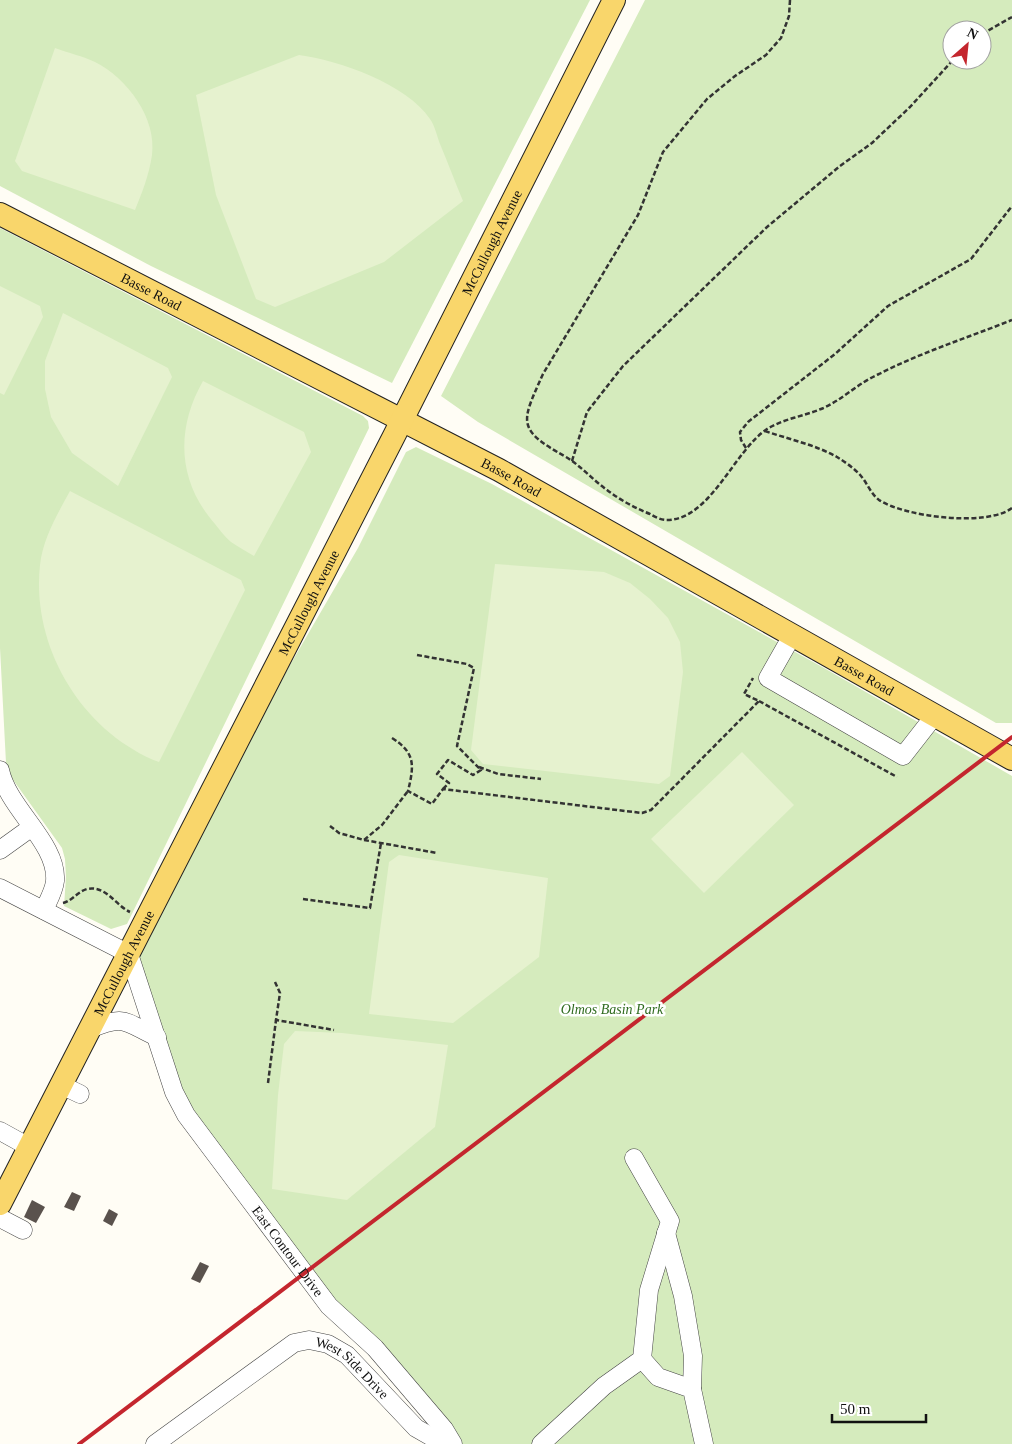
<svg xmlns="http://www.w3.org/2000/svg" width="1012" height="1444" font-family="'Times New Roman',serif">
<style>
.green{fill:#d5ebbd;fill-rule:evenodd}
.pitch{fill:#e6f2cf}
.building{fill:#5a524d}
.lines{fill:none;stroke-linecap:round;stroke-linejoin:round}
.minor-casing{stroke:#444;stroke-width:19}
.major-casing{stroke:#222;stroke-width:24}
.path{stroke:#333;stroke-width:2.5;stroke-dasharray:5 2.5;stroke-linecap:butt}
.minor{stroke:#fff;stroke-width:18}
.major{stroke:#f9d66b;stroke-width:22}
.rail{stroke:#c4262e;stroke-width:4}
.labels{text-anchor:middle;stroke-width:5;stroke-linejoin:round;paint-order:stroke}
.street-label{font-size:14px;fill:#111;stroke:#fff}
.park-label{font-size:14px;font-style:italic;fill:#2f6b1f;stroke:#fff}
</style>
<rect width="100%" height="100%" fill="#fffdf5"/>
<g class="green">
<path d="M 0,0 L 590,0 L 392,383 L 151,266 L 0,186 Z"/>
<path d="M 645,0 L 1012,0 L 1012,723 L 996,723 L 478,422 L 441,396 ZM 952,30 L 982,30 L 982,60 L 952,60 Z"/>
<path d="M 0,228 L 363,416 L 368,421 L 369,428 L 127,924 L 111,929 L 64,906 L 66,877 L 65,859 L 62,848 L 11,777 L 6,763 L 0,648 Z"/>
<path d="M 416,447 L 492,484 L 824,668 L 1012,776 L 1012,1444 L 461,1444 L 334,1305 L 186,1102 L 137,960 L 272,696 L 358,548 L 406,452 Z"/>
</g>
<g class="pitch">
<path d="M 55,48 C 68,53 83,56 95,62 C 127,78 157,118 152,155 C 149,175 142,193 135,210 L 22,171 L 15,161 Z"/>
<path d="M 299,55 C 338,60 407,84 430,119 C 435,126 437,136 440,144 C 448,163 455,182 463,201 L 384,262 L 275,307 L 256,299 L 216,195 L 196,95 Z"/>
<path d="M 0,286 L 40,306 L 43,317 L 4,395 L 0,393 Z"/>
<path d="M 63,313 L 168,368 L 172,377 L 118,486 L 72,453 L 51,417 L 45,389 L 45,361 Z"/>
<path d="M 203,381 L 304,432 L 311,452 L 254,556 C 246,551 238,547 231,542 C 225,537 220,530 215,524 C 178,482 175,430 203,381 Z"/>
<path d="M 70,491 L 241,580 L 245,590 L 159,762 C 82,732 31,647 40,565 C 43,538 58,513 70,491 Z"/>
<path d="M 495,564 L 604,572 L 630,583 L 650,599 L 668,618 L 680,642 L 683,672 L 670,776 L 659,784 L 483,764 L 471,750 Z"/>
<path d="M 742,752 L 794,805 L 704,893 L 651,839 Z"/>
<path d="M 399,855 L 548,878 L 539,957 L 453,1023 L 369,1014 L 389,862 Z"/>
<path d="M 295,1031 L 342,1033 L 448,1045 L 435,1127 L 347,1200 L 272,1189 L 278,1095 L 284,1044 Z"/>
</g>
<g class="building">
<path d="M 72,1192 L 81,1196 L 74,1211 L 64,1207 Z"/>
<path d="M 32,1200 L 45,1207 L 36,1223 L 24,1217 Z"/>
<path d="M 109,1209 L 118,1214 L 112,1226 L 103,1221 Z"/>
<path d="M 200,1262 L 209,1266 L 200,1283 L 191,1279 Z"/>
</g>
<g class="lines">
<defs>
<g id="minor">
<path d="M 793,634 L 768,678 L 903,756 L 935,715"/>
<path d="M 0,770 C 8,809 58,843 55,881 C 54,891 48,901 44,910"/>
<path d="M 0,850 L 32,827"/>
<path id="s1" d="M 0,888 L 129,954 L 174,1092 L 186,1115 L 329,1306 L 375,1348 L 444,1429 L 453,1444"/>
<path d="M 90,1029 C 126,1014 124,1022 157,1037"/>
<path d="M 61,1085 L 80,1094"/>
<path d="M 0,1131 L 29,1147"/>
<path d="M 0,1218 L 23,1230"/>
<path d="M 666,1233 L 683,1296 L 693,1356 L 692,1389"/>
<path d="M 642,1359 L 658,1377 L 692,1389 L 704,1444"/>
<path id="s2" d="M 155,1444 L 294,1343 L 309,1340 L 328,1344 L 347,1355 L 416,1428 L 444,1444"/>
<path d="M 541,1444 L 604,1386 L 642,1359 L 649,1290 L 670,1221 L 634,1158"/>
</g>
<g id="major">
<path id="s3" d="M 0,214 L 499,470 L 1012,759"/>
<path id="s4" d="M 0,1204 L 394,436 L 614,0"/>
</g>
</defs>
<use href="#minor" class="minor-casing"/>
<use href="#major" class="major-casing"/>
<g class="path">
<path d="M 790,0 L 789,16 L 781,38 L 766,55 L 735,76 L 707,99 L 663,152 L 638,215 L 543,374 C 521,423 516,429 566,457 C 581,466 593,480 607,490 C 620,500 635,508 650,514 C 655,517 661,520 667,520 C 710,520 734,451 767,429 C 783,419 804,416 821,409 C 841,401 858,383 879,374 C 922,352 967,338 1012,320"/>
<path d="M 982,34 L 1012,17"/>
<path d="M 765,431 C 788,439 816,445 837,457 C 845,462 854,468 861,476 C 867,483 871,494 879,500 C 905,517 987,527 1012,508"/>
<path d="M 746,448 L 741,440 L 740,432 L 748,422 L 835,354 L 888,306 L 971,259 L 1012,206"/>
<path d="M 572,461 L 587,412 L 623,366 L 767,227 L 840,166 L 872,143 L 910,107 L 953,60"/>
<path d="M 417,655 L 467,664 L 474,668 L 457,746 L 481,770 L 473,775 L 448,760 L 437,774 L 449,783 L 443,789"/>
<path d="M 759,701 L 897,777"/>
<path d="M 392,738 C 416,753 414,766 408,791 L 432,804 L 443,789 L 642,813 L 651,810 L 759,701 L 744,694 L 753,678"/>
<path d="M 479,767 L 498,774 L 541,779"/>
<path d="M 330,826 L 339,833 L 364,840 L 382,825 L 408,791"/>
<path d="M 364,840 L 437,853"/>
<path d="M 303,899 L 370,908 L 381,843"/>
<path d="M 63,903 C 72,901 77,892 87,889 C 106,885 115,905 130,912"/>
<path d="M 275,982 L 280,993 L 276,1020 L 334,1030"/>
<path d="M 268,1083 L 276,1020"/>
</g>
<use href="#minor" class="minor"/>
<use href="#major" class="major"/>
<path class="rail" d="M 79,1444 L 1012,737"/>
</g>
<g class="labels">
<g class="street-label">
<text dy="5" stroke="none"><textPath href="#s4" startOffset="1080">McCullough Avenue</textPath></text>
<text dy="5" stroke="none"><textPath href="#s3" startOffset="170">Basse Road</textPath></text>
<text dy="5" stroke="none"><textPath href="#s3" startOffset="575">Basse Road</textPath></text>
<text dy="5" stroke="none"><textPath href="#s4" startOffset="676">McCullough Avenue</textPath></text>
<text dy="5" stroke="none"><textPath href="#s3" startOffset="980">Basse Road</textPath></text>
<text dy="5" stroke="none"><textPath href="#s4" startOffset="271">McCullough Avenue</textPath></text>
<text dy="5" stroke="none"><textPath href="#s1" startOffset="486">East Contour Drive</textPath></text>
<text dy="5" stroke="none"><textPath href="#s2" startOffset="240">West Side Drive</textPath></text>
</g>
<g class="park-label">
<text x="612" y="1014">Olmos Basin Park</text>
</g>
</g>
<g transform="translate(967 45) rotate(27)"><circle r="24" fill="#ffffff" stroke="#a0a0a0"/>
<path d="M0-4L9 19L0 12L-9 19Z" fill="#c4262e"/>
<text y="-8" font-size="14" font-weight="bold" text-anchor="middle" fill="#111111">N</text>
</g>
<path d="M832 1414v8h94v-8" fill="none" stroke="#111111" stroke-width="2.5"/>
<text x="840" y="1414" font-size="15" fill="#111111" stroke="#ffffff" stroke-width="4" paint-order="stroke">50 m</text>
</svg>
